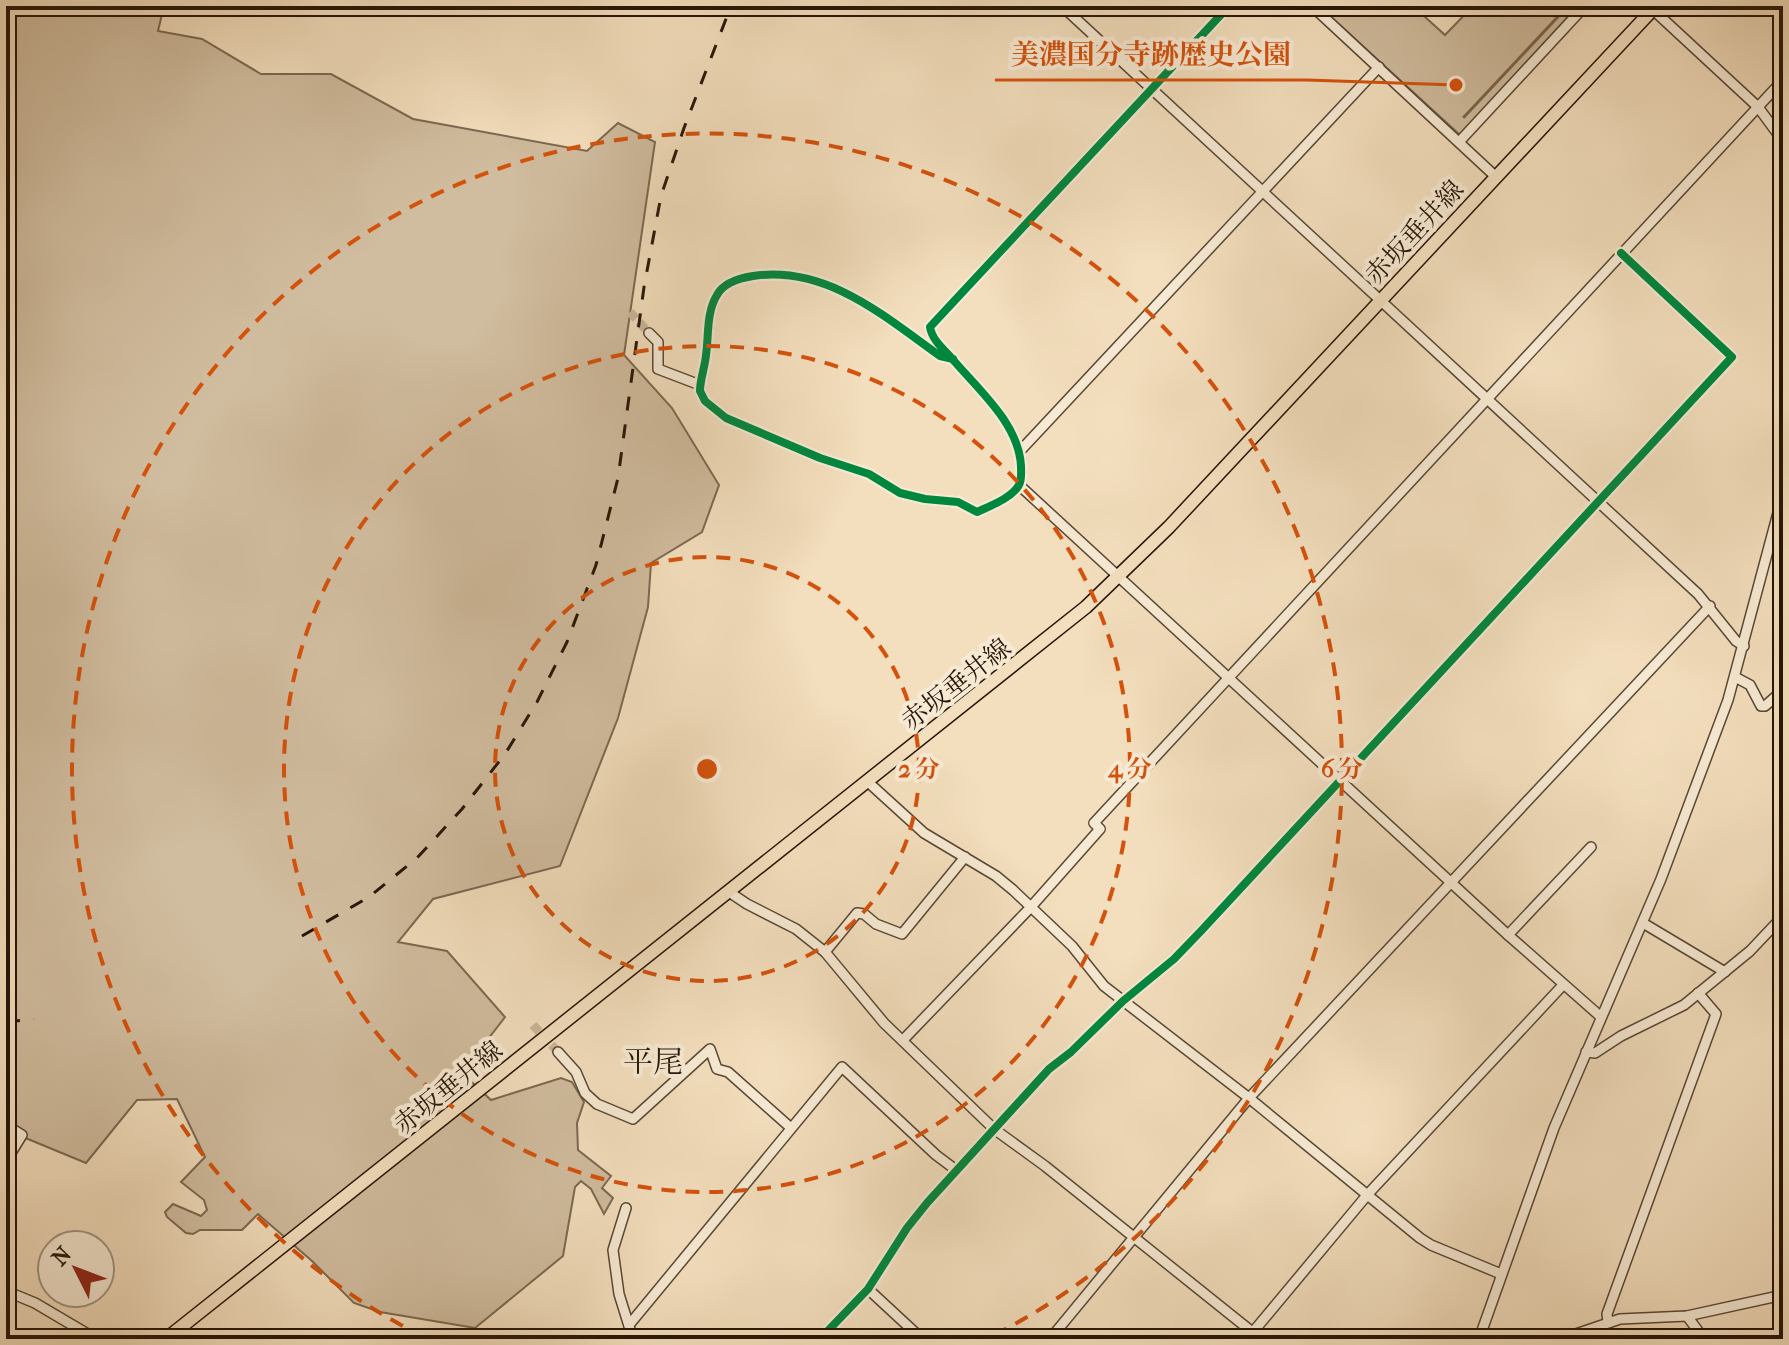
<svg xmlns="http://www.w3.org/2000/svg" width="1789" height="1345" font-family="'IM FELL French Canon','Noto Serif JP',serif">
<style>
.green{fill:#d0bc9e;stroke:#7b6952;stroke-width:2}
.lines{fill:none;stroke-linecap:round;stroke-linejoin:round}
.stream{stroke:#77654f;stroke-width:3}
.minor-tunnel{stroke:#cab699;stroke-width:9;stroke-dasharray:9 4.5;stroke-linecap:butt}
.minor-casing{stroke:#594834;stroke-width:12}
.major-casing{stroke:#261607;stroke-width:15}
.minor{stroke:#f7ead4;stroke-width:9}
.major{stroke:#f3debd;stroke-width:12}
.rail{stroke:#261607;stroke-width:3;stroke-dasharray:14 14;stroke-linecap:butt}
.cycleway-casing{stroke:#f7ead4;stroke-width:13}
.cycleway{stroke:#00873e;stroke-width:8}
.ring{fill:none;stroke:#d5520c;stroke-width:4;stroke-dasharray:14 10}
.labels{text-anchor:middle;stroke-width:8;stroke-linejoin:round;paint-order:stroke}
.street-label{font-size:26px;fill:#261607;stroke:#f7ead4}
.quarter-label{font-size:30px;fill:#261607;stroke:#f7ead4}
.centre{fill:#d5520c;stroke:#f7ead4;stroke-width:4}
.ring-label{font-size:24px;text-anchor:middle;font-weight:bold;fill:#d5520c;stroke:#f7ead4;stroke-width:8;stroke-linejoin:round;paint-order:stroke}
.leader{fill:none;stroke:#d5520c;stroke-width:3}
.callout-dot{fill:#d5520c;stroke:#f7ead4;stroke-width:3}
.callout-label{font-size:28px;text-anchor:middle;font-weight:bold;fill:#d5520c;stroke:#f7ead4;stroke-width:8;stroke-linejoin:round;paint-order:stroke}
</style>
<rect width="100%" height="100%" fill="#f3debd"/>
<filter id="stains"><feTurbulence type="fractalNoise" baseFrequency=".0025" numOctaves="4"/><feColorMatrix values="0 0 0 0 .2 0 0 0 0 .09 0 0 0 0 .02 0 0 0 .5 -.17"/></filter>
<radialGradient id="worn" r=".72"><stop offset=".6" stop-color="#630" stop-opacity="0"/><stop offset="1" stop-color="#630" stop-opacity=".3"/></radialGradient>
<g class="green">
<path d="M 6,6 L 164,6 L 158,31 L 202,39 L 261,74 L 331,74 L 413,119 L 587,151 L 618,123 L 655,142 L 624,355 L 672,408 L 719,485 L 702,532 L 651,563 L 648,607 L 618,718 L 560,866 L 433,899 L 398,942 L 447,951 L 505,1017 L 462,1073 L 491,1100 L 561,1078 L 572,1082 L 584,1102 L 577,1123 L 578,1150 L 611,1176 L 602,1188 L 613,1198 L 604,1214 L 591,1189 L 581,1181 L 575,1187 L 563,1256 L 475,1328 L 380,1312 L 354,1303 L 312,1261 L 258,1214 L 242,1230 L 200,1230 L 193,1234 L 186,1233 L 167,1217 L 165,1212 L 173,1204 L 201,1216 L 207,1210 L 204,1200 L 181,1182 L 205,1157 L 177,1099 L 137,1100 L 86,1163 L 6,1130 Z"/>
<path d="M 1319,6 L 1413,6 L 1445,35 L 1473,6 L 1578,6 L 1460,135 Z"/>
</g>
<g class="lines">
<path class="stream" d="M 1464,117 L 1568,6"/>
<g class="minor-tunnel">
<path d="M 630,312 L 649,333"/>
<path d="M 533,1025 L 558,1052"/>
</g>
<defs>
<g id="minor">
<path d="M 1062,6 L 1698,594 L 1736,641 L 1744,646"/>
<path d="M 1312,6 L 1495,176"/>
<path d="M 1649,6 L 1758,107 L 1783,141"/>
<path d="M 1459,142 L 1585,6"/>
<path d="M 649,333 L 658,342 L 658,369 L 700,385"/>
<path d="M 953,359 L 940,356 C 885,317 827,265 753,276 C 740,278 724,282 717,295 C 706,313 709,335 706,355 C 705,367 700,379 700,391 L 705,401 L 726,418 L 820,458 L 869,474 L 900,493 L 925,499 L 958,502 L 977,512 C 990,506 1012,498 1019,485 C 1022,480 1021,471 1021,466 C 1019,425 981,392 955,362 C 946,351 932,341 930,327 L 1229,6"/>
<path d="M 1020,451 L 1379,67"/>
<path d="M 1019,485 L 1508,935 L 1601,1017"/>
<path d="M 1735,677 L 1750,685 L 1761,706 L 1765,706 L 1783,690"/>
<path d="M 868,782 L 924,833 L 996,876 L 1013,890 L 1072,946 L 1104,986 L 1249,1098 L 1420,1238 L 1431,1245 L 1501,1274"/>
<path d="M 729,892 L 747,904 L 796,929 L 825,952 L 884,1023 L 994,1129 L 1045,1166 L 1261,1339"/>
<path d="M 1643,923 L 1725,972"/>
<path d="M 1508,935 L 1591,847"/>
<path d="M 825,952 L 857,913 L 864,914 L 876,924 L 902,934 L 965,857"/>
<path d="M 903,1040 L 1030,908 L 1100,829 L 1094,823 L 1783,80"/>
<path d="M 558,1052 L 576,1072 L 585,1093 L 597,1104 L 633,1119 L 710,1049 L 717,1069 L 728,1072 L 791,1128"/>
<path d="M 1586,1052 L 1595,1053 L 1621,1036 L 1684,1005 L 1750,951 L 1783,916"/>
<path d="M 6,1125 L 22,1135 L 6,1161"/>
<path d="M 626,1208 L 613,1250 L 619,1294 L 633,1339"/>
<path d="M 868,1289 L 922,1339"/>
<path d="M 6,1291 L 35,1303 L 96,1339"/>
<path d="M 1687,1316 L 1704,1339"/>
<path d="M 1608,1322 L 1607,1314 L 1716,1014 L 1698,993"/>
<path d="M 629,1325 L 842,1067 L 936,1155 L 956,1170"/>
<path d="M 1253,1332 L 1368,1194 L 1563,985"/>
<path d="M 820,1339 L 868,1289 L 907,1228 L 927,1203 L 1049,1069 L 1071,1052 L 1123,1001 L 1174,959 L 1201,931 L 1732,357 L 1621,253"/>
<path d="M 1050,1339 L 1249,1098 L 1710,606"/>
<path d="M 1479,1339 L 1554,1128 L 1661,879 L 1728,700 L 1783,494"/>
<path d="M 1532,1339 L 1570,1336 L 1620,1319 L 1687,1316 L 1783,1295"/>
</g>
<path id="major" d="M 166,1339 L 1086,607 L 1169,527 L 1656,6"/>
</defs>
<use href="#minor" class="minor-casing"/>
<use href="#major" class="major-casing"/>
<use href="#minor" class="minor"/>
<use href="#major" class="major"/>
<g class="rail">
<path d="M 302,936 L 369,897 L 417,858 L 462,809 L 505,754 L 537,702 L 567,642 L 596,565 L 618,478 L 644,287 L 661,196 L 684,128 L 731,6"/>
<path d="M 6,1022 L 34,1019"/>
</g>
<defs>
<g id="cycleway">
<path d="M 953,359 L 940,356 C 885,317 827,265 753,276 C 740,278 724,282 717,295 C 706,313 709,335 706,355 C 705,367 700,379 700,391 L 705,401 L 726,418 L 820,458 L 869,474 L 900,493 L 925,499 L 958,502 L 977,512 C 990,506 1012,498 1019,485 C 1022,480 1021,471 1021,466 C 1019,425 981,392 955,362 C 946,351 932,341 930,327 L 1229,6"/>
<path d="M 820,1339 L 868,1289 L 907,1228 L 927,1203 L 1049,1069 L 1071,1052 L 1123,1001 L 1174,959 L 1201,931 L 1732,357 L 1621,253"/>
</g>
</defs>
<use href="#cycleway" class="cycleway-casing"/>
<use href="#cycleway" class="cycleway"/>
</g>
<g class="ring">
<circle cx="707" cy="769" r="212"/>
<circle cx="707" cy="769" r="423"/>
<path d="M424 1337A635 635 0 1 1 990 1337"/>
</g>
<g class="labels">
<g class="street-label">
<text transform="translate(1414 232) rotate(-47)" y="9">赤坂垂井線</text>
<text transform="translate(956 684) rotate(-38)" y="9">赤坂垂井線</text>
<text transform="translate(448 1087) rotate(-39)" y="9">赤坂垂井線</text>
</g>
<g class="quarter-label">
<text x="653" y="1072">平尾</text>
</g>
</g>
<circle cx="707" cy="769" r="12" class="centre"/>
<g class="ring-label">
<text x="919" y="777">2 分</text>
<text x="1130" y="777">4 分</text>
<text x="1342" y="777">6 分</text>
</g>
<path class="leader" d="M1456 85L1307 80H995"/>
<circle class="callout-dot" cx="1456" cy="85" r="8"/>
<g class="callout-label">
<text x="1151" y="64">美濃国分寺跡歴史公園</text>
</g>
<rect width="1789" height="1345" fill="none" stroke="#f3debd" stroke-width="32"/>
<rect x="8" y="8" width="1773" height="1329" fill="none" stroke="#261607" stroke-width="4"/>
<rect x="16" y="16" width="1757" height="1313" fill="none" stroke="#261607" stroke-width="2"/>
<g transform="translate(76 1269) rotate(312)"><circle r="38" fill="#f7ead4" stroke="#a39582" stroke-width="2"/>
<path d="M0-6L14 30L0 20L-14 30Z" fill="#8f2418"/>
<text y="-12" font-size="22" font-weight="bold" text-anchor="middle" fill="#261607">N</text>
</g>
<rect width="100%" height="100%" filter="url(#stains)"/>
<rect width="100%" height="100%" fill="url(#worn)"/>
</svg>
